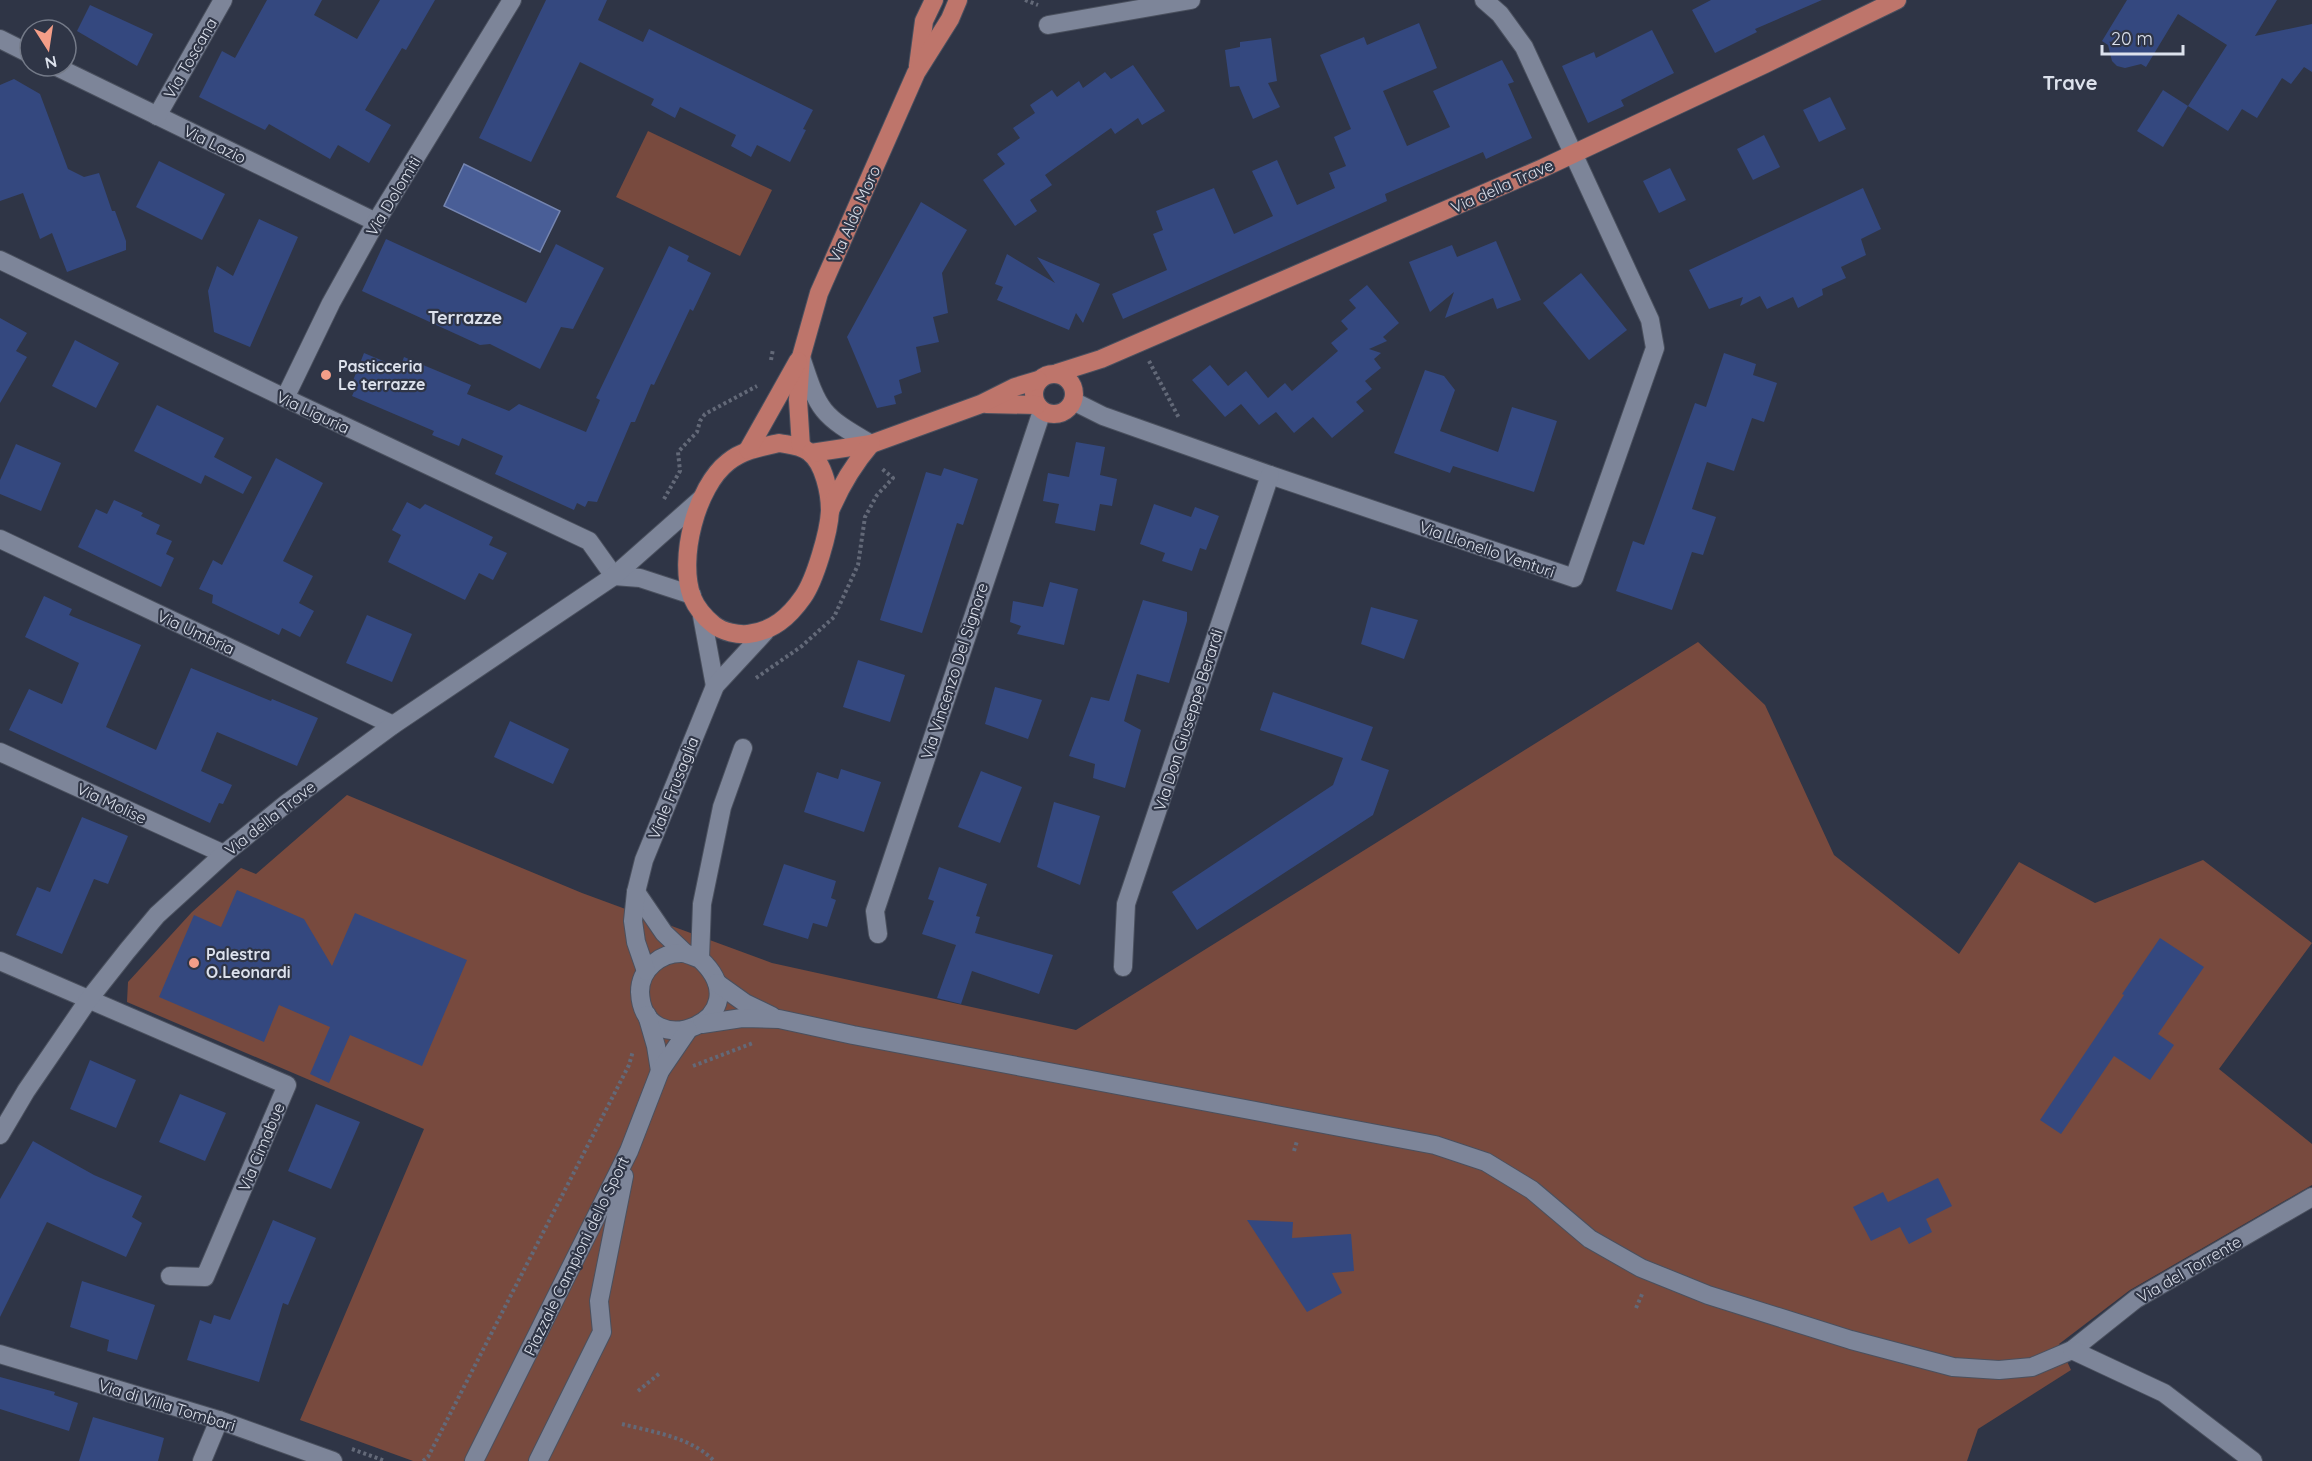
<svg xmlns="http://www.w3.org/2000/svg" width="2312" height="1461" font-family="Quicksand,sans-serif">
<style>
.green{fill:#784a3e}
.water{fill:#495e97;stroke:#7585b0;stroke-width:1.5}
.building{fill:#34487f}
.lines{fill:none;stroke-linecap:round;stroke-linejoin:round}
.minor-casing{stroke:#4a505e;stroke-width:20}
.major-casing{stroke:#4a505e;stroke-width:20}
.path{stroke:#636978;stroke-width:4;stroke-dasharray:3 3;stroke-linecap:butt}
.minor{stroke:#7d8599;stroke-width:18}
.major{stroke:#be756b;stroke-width:18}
.poi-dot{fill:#f49e88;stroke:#2f3546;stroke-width:2}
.labels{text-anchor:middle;stroke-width:4.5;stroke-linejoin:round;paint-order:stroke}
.street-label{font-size:16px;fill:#dce1ec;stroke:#2f3546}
.poi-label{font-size:16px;font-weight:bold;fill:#dce1ec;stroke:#2f3546;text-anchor:start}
.neighbourhood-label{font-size:18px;font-weight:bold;fill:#dce1ec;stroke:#2f3546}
.quarter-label{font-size:20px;font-weight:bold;fill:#dce1ec;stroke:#2f3546}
</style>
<rect width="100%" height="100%" fill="#2f3546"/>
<g class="green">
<path d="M 648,131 L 772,190 L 740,256 L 616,197 Z"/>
<path d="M 1698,642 L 1765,705 L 1834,855 L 1959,954 L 2019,862 L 2095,903 L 2203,860 L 2312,943 L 2219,1069 L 2312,1144 L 2312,1185 L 2130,1290 L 2059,1344 L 2071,1370 L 1978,1429 L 1967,1461 L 413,1461 L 300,1420 L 424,1129 L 127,1002 L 128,982 L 192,912 L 241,868 L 256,874 L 347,795 L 582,893 L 772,963 L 1076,1030 Z"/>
</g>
<path class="water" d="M 464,164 L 560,211 L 540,252 L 444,206 Z"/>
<g class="building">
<path d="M 267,0 L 322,0 L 314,15 L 357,39 L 380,0 L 435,0 L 406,50 L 402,48 L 365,110 L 391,125 L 369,163 L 338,145 L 330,159 L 269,124 L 265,130 L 199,97 L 222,51 L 235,58 Z"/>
<path d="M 546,0 L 607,0 L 598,20 L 643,42 L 649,29 L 813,110 L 803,129 L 806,130 L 790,162 L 757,145 L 751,157 L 731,146 L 736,135 L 680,107 L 675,118 L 651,105 L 654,99 L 580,62 L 531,162 L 479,138 Z"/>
<path d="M 1711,0 L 1822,0 L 1755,29 L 1757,32 L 1715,53 L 1692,10 Z"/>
<path d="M 2127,0 L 2277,0 L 2255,36 L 2312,24 L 2312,72 L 2304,67 L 2291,84 L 2282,78 L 2257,118 L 2242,109 L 2228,131 L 2188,106 L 2227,45 L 2178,14 L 2146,67 L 2141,64 L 2125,68 L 2117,66 L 2112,61 L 2108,45 L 2102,41 Z"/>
<path d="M 90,5 L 153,34 L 137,66 L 77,31 Z"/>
<path d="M 1419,23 L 1437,68 L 1383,91 L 1407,146 L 1450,127 L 1433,91 L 1502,60 L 1514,82 L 1508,84 L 1532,138 L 1486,159 L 1483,152 L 1385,194 L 1387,201 L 1123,319 L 1112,294 L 1167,270 L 1153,234 L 1163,230 L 1156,211 L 1214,188 L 1234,234 L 1273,216 L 1252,171 L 1277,160 L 1297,205 L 1335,188 L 1329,173 L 1346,166 L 1334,137 L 1351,129 L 1320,55 L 1364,37 L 1367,45 Z"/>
<path d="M 1652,30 L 1674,73 L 1621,100 L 1624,106 L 1588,123 L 1562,66 L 1594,52 L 1596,58 Z"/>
<path d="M 1271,38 L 1277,81 L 1268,83 L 1280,107 L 1253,119 L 1239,86 L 1230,87 L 1225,50 L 1240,47 L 1240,42 Z"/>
<path d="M 1133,65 L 1165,111 L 1142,125 L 1138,118 L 1115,134 L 1111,128 L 1045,175 L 1052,185 L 1030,200 L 1037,211 L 1015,226 L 983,180 L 1005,164 L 997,154 L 1020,138 L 1013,128 L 1035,113 L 1030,105 L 1052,90 L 1057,97 L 1079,81 L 1083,88 L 1105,72 L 1111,79 Z"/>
<path d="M 14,79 L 40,94 L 68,169 L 84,177 L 99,173 L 112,211 L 115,211 L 126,241 L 126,250 L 67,272 L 52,233 L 40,239 L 23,193 L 0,201 L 0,85 Z"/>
<path d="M 2163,90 L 2188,106 L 2163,147 L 2137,131 Z"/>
<path d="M 1830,97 L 1846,129 L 1819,142 L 1803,110 Z"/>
<path d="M 1764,135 L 1780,167 L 1753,180 L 1737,149 Z"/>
<path d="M 159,161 L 225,194 L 202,240 L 136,207 Z"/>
<path d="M 1670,168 L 1686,200 L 1659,213 L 1643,181 Z"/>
<path d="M 1863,188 L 1881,229 L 1861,239 L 1866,255 L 1841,267 L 1846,278 L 1822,289 L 1823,295 L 1798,308 L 1793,297 L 1767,309 L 1760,296 L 1740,306 L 1743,297 L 1709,309 L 1689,270 Z"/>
<path d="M 921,202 L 967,230 L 942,273 L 948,313 L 933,317 L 939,342 L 916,347 L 921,372 L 899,380 L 902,393 L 894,396 L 896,404 L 877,408 L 847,337 Z"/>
<path d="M 259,219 L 298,237 L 250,347 L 214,332 L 208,291 L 217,266 L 233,276 Z"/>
<path d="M 386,239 L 526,303 L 556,244 L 604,268 L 573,329 L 561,327 L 540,369 L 490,344 L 480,345 L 362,291 Z"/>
<path d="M 1496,241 L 1521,300 L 1497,309 L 1493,298 L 1445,318 L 1454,292 L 1430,312 L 1409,262 L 1452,245 L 1457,257 Z"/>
<path d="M 669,246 L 689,256 L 687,261 L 711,273 L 693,311 L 690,309 L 654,385 L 651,384 L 635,422 L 631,422 L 597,502 L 588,501 L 585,507 L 577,503 L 574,510 L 495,474 L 503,456 L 462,438 L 459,446 L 432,435 L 434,431 L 352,396 L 357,385 L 352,383 L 364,353 L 400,368 L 404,357 L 471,385 L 467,394 L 509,411 L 519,404 L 586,432 L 600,400 L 596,398 Z"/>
<path d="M 1007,254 L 1055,283 L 1037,257 L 1100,284 L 1083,323 L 1076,313 L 1069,330 L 997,300 L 1003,287 L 995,284 Z"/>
<path d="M 1581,273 L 1627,330 L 1589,360 L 1543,303 Z"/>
<path d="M 1367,285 L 1399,323 L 1383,337 L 1387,341 L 1369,349 L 1381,353 L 1374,359 L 1381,368 L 1365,381 L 1372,389 L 1356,402 L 1364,411 L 1332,438 L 1313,417 L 1294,433 L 1276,412 L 1259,425 L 1241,404 L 1225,417 L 1192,380 L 1210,365 L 1228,386 L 1246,371 L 1268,398 L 1285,383 L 1292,391 L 1338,351 L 1331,343 L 1348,329 L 1341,321 L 1356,308 L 1349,300 Z"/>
<path d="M 0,318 L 27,333 L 16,351 L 27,357 L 0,403 Z"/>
<path d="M 75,340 L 119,363 L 96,408 L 52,386 Z"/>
<path d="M 1724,353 L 1756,364 L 1753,375 L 1777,383 L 1764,422 L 1752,418 L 1734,471 L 1707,462 L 1692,509 L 1716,517 L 1703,555 L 1692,552 L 1672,610 L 1616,591 L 1633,541 L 1644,545 L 1695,403 L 1706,407 Z"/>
<path d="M 1425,370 L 1444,376 L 1455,390 L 1440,431 L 1498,452 L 1512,407 L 1557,421 L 1534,492 L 1453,466 L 1450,473 L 1394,453 Z"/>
<path d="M 157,405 L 224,438 L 214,457 L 252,477 L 243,494 L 205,475 L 201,484 L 134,451 Z"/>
<path d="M 1076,442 L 1105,447 L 1100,475 L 1117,479 L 1112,506 L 1100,504 L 1095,531 L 1055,523 L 1059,504 L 1043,501 L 1048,473 L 1069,477 Z"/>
<path d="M 16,444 L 61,463 L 41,511 L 0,494 L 0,480 Z"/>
<path d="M 276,458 L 323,483 L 283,561 L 313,576 L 299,603 L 314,611 L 300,637 L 282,628 L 279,635 L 212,603 L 213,595 L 199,589 L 213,560 L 222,565 Z"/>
<path d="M 944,468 L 978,479 L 963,525 L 957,523 L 922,633 L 880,620 L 926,472 L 941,476 Z"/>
<path d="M 114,500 L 143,513 L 141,516 L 160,525 L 156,534 L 172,541 L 166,554 L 174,558 L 161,587 L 78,547 L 96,509 L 107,514 Z"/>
<path d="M 407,502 L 420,509 L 425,504 L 493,537 L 489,545 L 507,553 L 493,580 L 479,573 L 465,600 L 388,562 L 401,535 L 392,530 Z"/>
<path d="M 1154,504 L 1191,517 L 1195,507 L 1219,516 L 1206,550 L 1200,548 L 1192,571 L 1162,561 L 1165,553 L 1140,544 Z"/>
<path d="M 1050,582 L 1078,589 L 1064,645 L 1017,634 L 1021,626 L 1010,622 L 1013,601 L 1043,607 Z"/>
<path d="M 44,596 L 72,609 L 69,615 L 141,645 L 106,727 L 156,750 L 191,668 L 271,701 L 272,699 L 318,718 L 297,766 L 217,732 L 201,771 L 232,785 L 223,804 L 219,803 L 210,823 L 9,730 L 29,689 L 62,704 L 79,663 L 25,637 Z"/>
<path d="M 1143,600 L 1187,612 L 1187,621 L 1169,683 L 1137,674 L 1124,721 L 1141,730 L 1125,788 L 1093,778 L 1095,764 L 1069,756 L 1091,697 L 1109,701 Z"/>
<path d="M 1371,607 L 1418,620 L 1404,659 L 1361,644 Z"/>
<path d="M 367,615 L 412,634 L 392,682 L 346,663 Z"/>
<path d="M 858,660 L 905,675 L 890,722 L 843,707 Z"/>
<path d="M 995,687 L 1042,700 L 1028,739 L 985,724 Z"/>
<path d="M 1273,692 L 1373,727 L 1361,760 L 1389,770 L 1373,815 L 1197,930 L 1172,892 L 1333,785 L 1343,758 L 1260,730 Z"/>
<path d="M 510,721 L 569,749 L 553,784 L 494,757 Z"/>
<path d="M 841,769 L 881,782 L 864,832 L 804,812 L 817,772 L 838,779 Z"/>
<path d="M 981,771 L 1022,787 L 1000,843 L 958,827 Z"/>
<path d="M 1054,802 L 1100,816 L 1080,885 L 1037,867 Z"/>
<path d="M 82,817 L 128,836 L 108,884 L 94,879 L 62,954 L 16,935 L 37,887 L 50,892 Z"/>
<path d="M 784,864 L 836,881 L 831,898 L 836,900 L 827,927 L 813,923 L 808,939 L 763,925 Z"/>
<path d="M 939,867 L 987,884 L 976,916 L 980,917 L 975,933 L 1053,955 L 1039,994 L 972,971 L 961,1004 L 937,998 L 956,945 L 922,934 L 934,901 L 928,899 Z"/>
<path d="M 237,890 L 304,919 L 332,966 L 355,913 L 467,960 L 422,1066 L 350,1035 L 329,1083 L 310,1074 L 330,1027 L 279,1005 L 264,1042 L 159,997 L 194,915 L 221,927 Z"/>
<path d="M 2160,938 L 2204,967 L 2158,1034 L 2174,1045 L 2150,1080 L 2114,1056 L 2061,1134 L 2040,1120 L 2124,995 L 2122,994 Z"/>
<path d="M 90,1060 L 136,1080 L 116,1128 L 70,1109 Z"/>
<path d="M 180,1094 L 226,1113 L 205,1161 L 159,1142 Z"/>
<path d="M 316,1104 L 360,1122 L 331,1189 L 288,1171 Z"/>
<path d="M 33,1141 L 94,1175 L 142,1196 L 132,1217 L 142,1223 L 126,1257 L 47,1222 L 0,1317 L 0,1199 Z"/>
<path d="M 1938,1178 L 1952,1206 L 1926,1219 L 1932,1232 L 1909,1244 L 1900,1227 L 1871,1241 L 1853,1207 L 1883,1192 L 1888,1202 Z"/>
<path d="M 273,1220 L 316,1238 L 288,1305 L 283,1303 L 259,1382 L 187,1360 L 200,1320 L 211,1324 L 214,1315 L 230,1320 Z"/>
<path d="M 1247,1220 L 1293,1222 L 1292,1238 L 1351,1234 L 1354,1271 L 1332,1273 L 1342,1293 L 1307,1312 Z"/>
<path d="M 82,1281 L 155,1305 L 137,1360 L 107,1351 L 109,1340 L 70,1327 Z"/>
<path d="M 0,1377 L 55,1392 L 54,1395 L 78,1403 L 69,1431 L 0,1409 Z"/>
<path d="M 93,1417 L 164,1438 L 158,1461 L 79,1461 Z"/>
</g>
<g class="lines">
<defs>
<g id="minor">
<path d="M 1048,25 L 1191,0"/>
<path d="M 0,39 L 30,54"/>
<path d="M 55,66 L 376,222"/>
<path d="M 157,116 L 223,0"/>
<path d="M 0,260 L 285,398 L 589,541 L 614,576"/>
<path d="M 801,357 C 819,412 821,415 871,444"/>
<path d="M 285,398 L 331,303 L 376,222 L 512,0"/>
<path d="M 1073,401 L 1103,416 L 1270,475 L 1574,578 L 1655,348 L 1650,320 L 1524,47 L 1500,14 L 1484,0"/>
<path d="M 0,539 L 393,725"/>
<path d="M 614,576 L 640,578 L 692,595"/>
<path d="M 702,616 L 715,686"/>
<path d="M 0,752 L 224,854"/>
<path d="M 636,892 L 664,933 L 685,953"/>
<path d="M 878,934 L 875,911 L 1042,411"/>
<path d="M 700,959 C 694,957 689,954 683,953 C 661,952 640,969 640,992 C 643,1067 764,1019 700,959 L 702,904 L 722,807 L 743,748"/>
<path d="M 0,961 L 287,1085 L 205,1277 L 170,1276"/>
<path d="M 1123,967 L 1126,904 L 1270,475"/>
<path d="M 646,971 L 636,942 L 633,921 L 636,892 L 644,860 L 715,686 L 765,632"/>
<path d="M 717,983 L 745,1003 L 772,1016"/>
<path d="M 647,1015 L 656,1046 L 660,1071"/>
<path d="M 702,1024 L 742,1018 L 779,1019 L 853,1035 L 1435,1145 L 1486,1162 L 1532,1190 L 1590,1239 L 1641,1268 L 1708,1295 L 1851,1340 L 1953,1367 L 1999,1370 L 2032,1367 L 2072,1350 L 2136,1299 L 2312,1197"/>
<path d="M 0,1135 L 26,1091 L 89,999 L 127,951 L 157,915 L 224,854 L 287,803 L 393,725 L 614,576 L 701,499"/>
<path d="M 2072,1350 L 2164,1393 L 2253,1461"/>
<path d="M 0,1354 L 219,1420 L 333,1461"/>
<path d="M 202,1461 L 219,1420"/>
<path d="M 474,1461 L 629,1151 L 660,1071 L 688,1030"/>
<path d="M 538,1461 L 602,1332 L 599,1301 L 624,1176"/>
</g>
<g id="major">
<path d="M 918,66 L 924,21 L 934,0"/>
<path d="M 1057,373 L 1101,359 L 1543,168 L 1765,64 L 1897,0"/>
<circle cx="1054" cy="394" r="20"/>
<path d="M 986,404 L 1037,405"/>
<path d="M 779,443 C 789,445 800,445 809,452 C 824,463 830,493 830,511 C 829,532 815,580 803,597 C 789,617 773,631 748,634 C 738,635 723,632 714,625 C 704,617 697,609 692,597 C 678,559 696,487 728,462 C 743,450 761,447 779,443 Z"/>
<path d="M 801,447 L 798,400 L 801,357 L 819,293 L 916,73 L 950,19 L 958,0"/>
<path d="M 748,450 L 798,361"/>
<path d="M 811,453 L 871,444 L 981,404 L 1015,387 L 1038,380"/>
<path d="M 830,511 C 841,485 853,465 871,444"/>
</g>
</defs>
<use href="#minor" class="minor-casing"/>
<use href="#major" class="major-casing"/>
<g class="path">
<path d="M 1025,0 L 1038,5"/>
<path d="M 771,360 L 773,349"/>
<path d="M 1149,361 L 1179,418"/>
<path d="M 664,499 L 680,471 L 678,452 L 697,432 L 700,421 L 705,414 L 757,386"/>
<path d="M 756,678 L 802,646 L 834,617 L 858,565 L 865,517 L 877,495 L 893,478 L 881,468"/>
<path d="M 693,1066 L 753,1043"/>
<path d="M 1294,1151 L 1297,1141"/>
<path d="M 1636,1308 L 1643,1292"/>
<path d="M 638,1391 L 660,1373"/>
<path d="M 622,1424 C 653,1432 691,1437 714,1461"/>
<path d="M 352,1449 L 385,1461"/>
<path d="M 423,1461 L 428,1457 L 629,1065 L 633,1051"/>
</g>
<use href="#minor" class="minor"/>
<use href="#major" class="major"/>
</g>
<g class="poi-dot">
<circle cx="326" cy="375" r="6"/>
<circle cx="194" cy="963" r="6"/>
</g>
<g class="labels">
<g class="street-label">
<text transform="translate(190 58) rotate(-60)" y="6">Via Toscana</text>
<text transform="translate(215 144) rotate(26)" y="6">Via Lazio</text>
<text transform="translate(1502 186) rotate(-24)" y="6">Via della Trave</text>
<text transform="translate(393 196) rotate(-59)" y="6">Via Dolomiti</text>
<text transform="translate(854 214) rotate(-66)" y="6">Via Aldo Moro</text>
<text transform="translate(313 412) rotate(25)" y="6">Via Liguria</text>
<text transform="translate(1487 549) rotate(19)" y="6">Via Lionello Venturi</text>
<text transform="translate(196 632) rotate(25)" y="6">Via Umbria</text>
<text transform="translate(954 671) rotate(-72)" y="6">Via Vincenzo Del Signore</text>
<text transform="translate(1188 720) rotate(-72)" y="6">Via Don Giuseppe Berardi</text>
<text transform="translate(673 788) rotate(-68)" y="6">Viale Frusaglia</text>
<text transform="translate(112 803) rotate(25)" y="6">Via Molise</text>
<text transform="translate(270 818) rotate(-38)" y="6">Via della Trave</text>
<text transform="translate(261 1147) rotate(-67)" y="6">Via Cimabue</text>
<text transform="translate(576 1256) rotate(-64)" y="6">Piazzale Campioni dello Sport</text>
<text transform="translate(2189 1269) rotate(-30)" y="6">Via del Torrente</text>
<text transform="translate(167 1405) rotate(17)" y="6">Via di Villa Tombari</text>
</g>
<g class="poi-label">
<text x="338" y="372">Pasticceria<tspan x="338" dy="18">Le terrazze</tspan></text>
<text x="206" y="960">Palestra<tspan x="206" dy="18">O.Leonardi</tspan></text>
</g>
<g class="neighbourhood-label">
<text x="465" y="324">Terrazze</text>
</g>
<g class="quarter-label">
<text x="2070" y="90">Trave</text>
</g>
</g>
<g transform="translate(48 48) rotate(168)"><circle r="28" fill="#2f3546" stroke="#747a88" stroke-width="1.5"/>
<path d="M0-4.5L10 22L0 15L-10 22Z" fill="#f49e88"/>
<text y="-9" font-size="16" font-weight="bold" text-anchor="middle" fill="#dce1ec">N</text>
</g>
<path d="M2102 45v9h81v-9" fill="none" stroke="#dce1ec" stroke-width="3"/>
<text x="2111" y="45" font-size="18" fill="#dce1ec" stroke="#2f3546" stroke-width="4.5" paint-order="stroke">20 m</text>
</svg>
